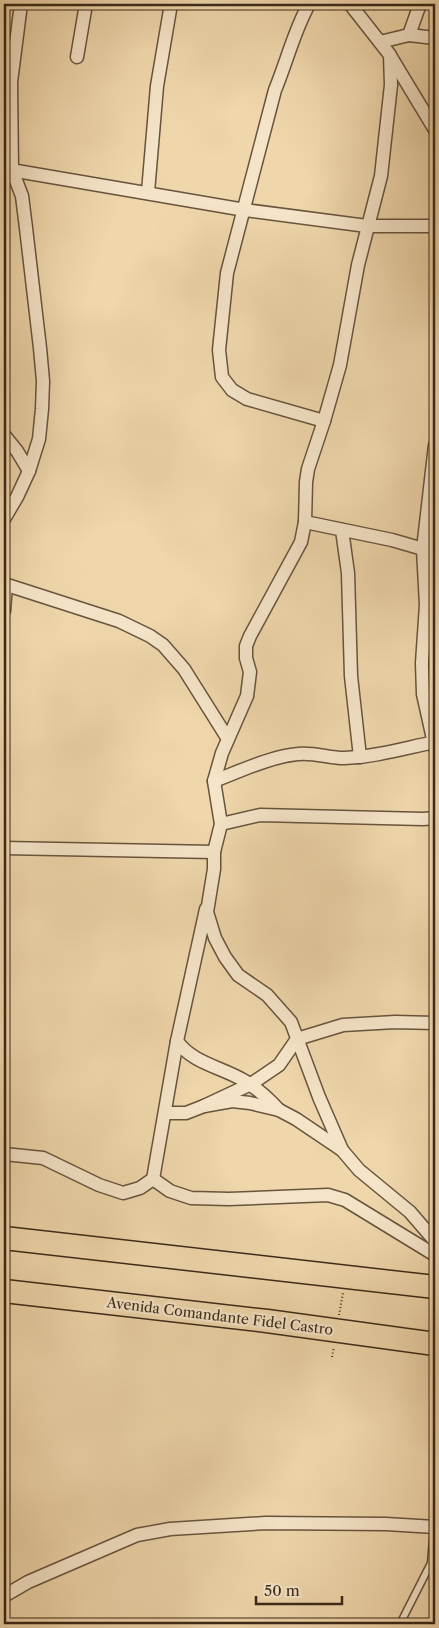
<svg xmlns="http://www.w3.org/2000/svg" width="439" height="1628" font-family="'Libre Caslon Text',serif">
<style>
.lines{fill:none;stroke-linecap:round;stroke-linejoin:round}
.lane-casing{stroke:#67543d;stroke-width:9}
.street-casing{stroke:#67543d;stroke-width:15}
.highway-casing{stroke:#3a2918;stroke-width:25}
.path{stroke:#3a2918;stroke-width:2;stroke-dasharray:1 2.5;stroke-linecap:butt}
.lane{stroke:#f5e4c8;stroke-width:6}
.street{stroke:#f5e4c8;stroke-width:12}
.highway{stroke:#efd6ab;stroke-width:22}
.labels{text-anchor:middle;stroke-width:4.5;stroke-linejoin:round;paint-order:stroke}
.street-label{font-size:14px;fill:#3a2918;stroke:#f5e4c8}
</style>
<rect width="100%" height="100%" fill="#efd6ab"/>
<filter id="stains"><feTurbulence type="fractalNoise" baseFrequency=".004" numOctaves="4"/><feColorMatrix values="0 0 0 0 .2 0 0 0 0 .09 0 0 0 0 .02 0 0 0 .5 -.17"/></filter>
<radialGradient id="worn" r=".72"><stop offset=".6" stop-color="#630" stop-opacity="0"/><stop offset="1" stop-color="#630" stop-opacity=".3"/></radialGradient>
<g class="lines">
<defs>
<path id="lane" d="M 400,1624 L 431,1563 L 434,1527"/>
<g id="street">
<path d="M 309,4 C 294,31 287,61 275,90 L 227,273 L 219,350 L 222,377 L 232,390 L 247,399 L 324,421"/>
<path d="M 350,4 L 390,55 L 391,85 L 381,176 L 358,265 L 340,365 L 324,421 L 308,469 L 306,482 L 305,522 L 301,542 L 250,636 L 246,646 L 246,658 L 250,672 L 247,696 L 222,753 L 214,781 L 221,824 L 214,852 L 214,869 L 207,912 L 215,938 L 225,957 L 238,975 L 267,995 L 291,1022 L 319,1097 L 342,1150 L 359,1170 L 410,1212 L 435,1241"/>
<path d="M 409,35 L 420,4"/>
<path d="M 380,42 L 409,35 L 435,38"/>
<path d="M 77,57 L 86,4"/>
<path d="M 391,57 L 435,130"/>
<path d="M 5,169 L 245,210 L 367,226 L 435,226"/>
<path d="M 148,192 L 157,86 L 171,4"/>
<path d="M 4,435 L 17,451 L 29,471"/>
<path d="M 435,445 L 423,549 L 426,605 L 422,663 L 423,694 L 435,748"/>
<path d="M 4,519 L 17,497 L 29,471 L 39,439 L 42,409 L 43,381 L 40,348 L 26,228 L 22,196 L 12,170 L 11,82 L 21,4"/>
<path d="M 305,522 L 392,540 L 423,549"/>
<path d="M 342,530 L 348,573 L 351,676 L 360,757"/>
<path d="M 4,584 L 119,621 L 150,636 L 163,645 L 184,669 L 228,739"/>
<path d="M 4,611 L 6,585"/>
<path d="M 214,781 C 238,772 272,756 298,754 C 313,752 329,758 344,758 C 375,757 405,748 435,742"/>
<path d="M 221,824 L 260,815 L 423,819 L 435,818"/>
<path d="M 4,848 L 214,852"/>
<path d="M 206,909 L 177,1041 C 192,1063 221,1067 243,1080 C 257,1088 268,1098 279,1110"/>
<path d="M 204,1106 L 251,1084 L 279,1065 L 297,1039 L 343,1025 L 395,1022 L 435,1023"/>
<path d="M 165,1113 L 186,1113 L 204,1106 L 232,1101 L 250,1103 L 279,1110 L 296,1119 L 342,1150"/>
<path d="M 4,1154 L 43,1158 L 99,1185 L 123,1193 L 140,1188 L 153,1179 L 177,1041"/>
<path d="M 153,1179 L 170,1191 L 191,1198 L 229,1199 L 328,1195 L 345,1200 L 435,1255"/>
<path d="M 4,1596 L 28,1582 L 137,1535 L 170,1529 L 266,1523 L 386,1524 L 435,1527"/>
</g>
<g id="highway">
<path d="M 4,1238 L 435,1287"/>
<path d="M 4,1291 L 267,1321 L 435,1344"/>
</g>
</defs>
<use href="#lane" class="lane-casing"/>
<use href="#street" class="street-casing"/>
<use href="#highway" class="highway-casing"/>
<g class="path">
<path d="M 339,1315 L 343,1293"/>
<path d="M 332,1357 L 334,1347"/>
</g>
<use href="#lane" class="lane"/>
<use href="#street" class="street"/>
<use href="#highway" class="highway"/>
</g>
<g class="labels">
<g class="street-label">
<text transform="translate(220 1316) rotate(7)" y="5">Avenida Comandante Fidel Castro</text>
</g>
</g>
<rect width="439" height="1628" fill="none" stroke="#efd6ab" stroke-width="20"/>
<rect x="5" y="5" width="429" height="1618" fill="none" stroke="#3a2918" stroke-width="2.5"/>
<rect x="10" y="10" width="419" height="1608" fill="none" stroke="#3a2918"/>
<path d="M256 1596v8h86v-8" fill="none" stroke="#3a2918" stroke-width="2.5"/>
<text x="264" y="1596" font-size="15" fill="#3a2918" stroke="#f5e4c8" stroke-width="4" paint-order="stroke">50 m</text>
<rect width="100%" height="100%" filter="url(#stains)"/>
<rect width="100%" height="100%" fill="url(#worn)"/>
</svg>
